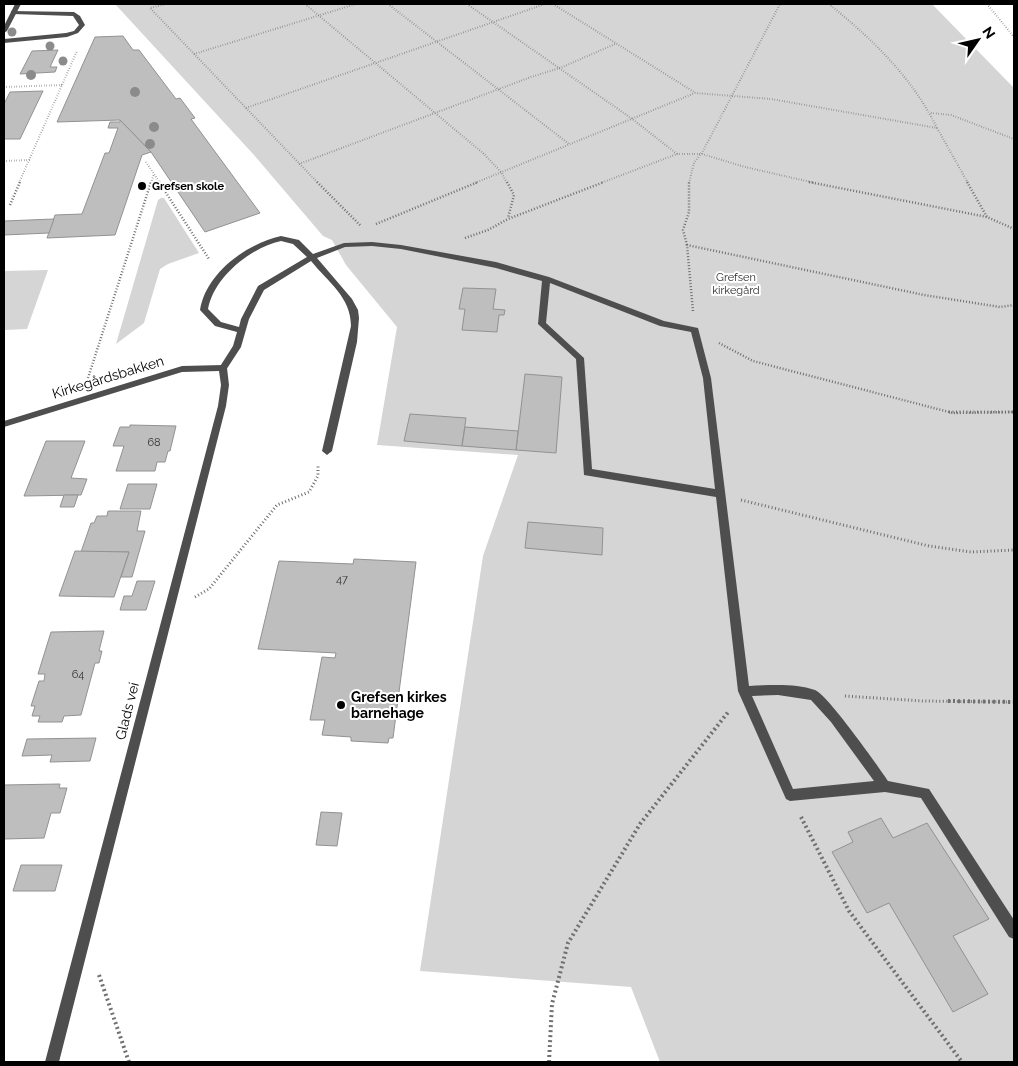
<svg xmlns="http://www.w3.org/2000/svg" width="1018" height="1066" font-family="Raleway,sans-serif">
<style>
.green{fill:#d5d5d5}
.building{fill:#bebebe;stroke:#929292}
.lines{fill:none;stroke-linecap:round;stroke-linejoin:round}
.path-far3{stroke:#707070;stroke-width:2;stroke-dasharray:0.5 2;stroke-linecap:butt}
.path-far2{stroke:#707070;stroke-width:2.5;stroke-dasharray:1 2;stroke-linecap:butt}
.path-far1{stroke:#707070;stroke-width:3;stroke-dasharray:1 2.5;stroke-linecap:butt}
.path{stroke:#707070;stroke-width:4;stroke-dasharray:2 3;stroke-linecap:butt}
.service{fill:#4e4e4e;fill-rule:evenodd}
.minor{fill:#4e4e4e;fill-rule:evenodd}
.tree{fill:#8b8b8b}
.poi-dot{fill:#000;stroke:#fff;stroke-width:2}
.labels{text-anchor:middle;stroke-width:4;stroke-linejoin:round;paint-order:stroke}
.far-poi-label{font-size:11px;font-weight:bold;fill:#000;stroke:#fff;text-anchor:start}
.far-park-label{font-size:11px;fill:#2c2c2c;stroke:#fff}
.number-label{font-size:11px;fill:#303030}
.street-label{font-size:14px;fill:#000;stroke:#fff}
.poi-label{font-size:14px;font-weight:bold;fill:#000;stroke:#fff;text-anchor:start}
</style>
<rect width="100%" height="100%" fill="#fff"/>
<g class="green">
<path d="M 115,4 L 932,4 L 1014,88 L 1014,1062 L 660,1062 L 631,987 L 420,971 L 483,556 L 518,455 L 377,445 L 397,327 L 346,265 L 332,240 L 323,236 L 254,155 Z"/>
<path d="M 161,198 L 164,198 L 199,253 L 168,264 L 160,269 L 144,323 L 116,344 L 158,200 Z"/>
<path d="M 48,270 L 27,329 L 4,330 L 4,271 Z"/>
</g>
<g class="building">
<path d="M 123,36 L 133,50 L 139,50 L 176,99 L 180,98 L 195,118 L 191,119 L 260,213 L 205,232 L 151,152 L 120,120 L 57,122 L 95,37 Z"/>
<path d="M 58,50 L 50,67 L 57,67 L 55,72 L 20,74 L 32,51 Z"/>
<path d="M 43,91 L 20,139 L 4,139 L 4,104 L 10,92 Z"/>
<path d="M 120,120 L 151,152 L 142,155 L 115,235 L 47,238 L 55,215 L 82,214 L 105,153 L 109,153 L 118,128 L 108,128 L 110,122 L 120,122 Z"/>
<path d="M 54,219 L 49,233 L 4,235 L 4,221 Z"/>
<path d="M 463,288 L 496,289 L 493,309 L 505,310 L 504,315 L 499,315 L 497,332 L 462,330 L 465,309 L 459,309 Z"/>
<path d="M 525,374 L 562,377 L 556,453 L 516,450 Z"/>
<path d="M 410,414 L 466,418 L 462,446 L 404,441 Z"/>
<path d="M 130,425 L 176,426 L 170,451 L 168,451 L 165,462 L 157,462 L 155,471 L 116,471 L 124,446 L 113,446 L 120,427 L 130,427 Z"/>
<path d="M 465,427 L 518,431 L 516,450 L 462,446 Z"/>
<path d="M 46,441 L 85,441 L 71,478 L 87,479 L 81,495 L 24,496 Z"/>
<path d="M 128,484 L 157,484 L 150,509 L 120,509 Z"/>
<path d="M 64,495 L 78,495 L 74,507 L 60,507 Z"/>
<path d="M 108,511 L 141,511 L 137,531 L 145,531 L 132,577 L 121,577 L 129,552 L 81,552 L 91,523 L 94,523 L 97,516 L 107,516 Z"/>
<path d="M 528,522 L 603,528 L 602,555 L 525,548 Z"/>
<path d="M 75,551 L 129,552 L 114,597 L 59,596 Z"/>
<path d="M 354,559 L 416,562 L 393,738 L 389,738 L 388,743 L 351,741 L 351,737 L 322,735 L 325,720 L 310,720 L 322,657 L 335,658 L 336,653 L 258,649 L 279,561 L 353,564 Z"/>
<path d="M 137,581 L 155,581 L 146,610 L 120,610 L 124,596 L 132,596 Z"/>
<path d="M 104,631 L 99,651 L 102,651 L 99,663 L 95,663 L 81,715 L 64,716 L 62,722 L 38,722 L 40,716 L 32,716 L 35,706 L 31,706 L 39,681 L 44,681 L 45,674 L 38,674 L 51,632 Z"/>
<path d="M 96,738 L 90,761 L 50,762 L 52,755 L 22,756 L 27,739 Z"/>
<path d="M 60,784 L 59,788 L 67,788 L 60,813 L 51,813 L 44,838 L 4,839 L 4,785 Z"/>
<path d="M 321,812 L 342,813 L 337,846 L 316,845 Z"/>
<path d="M 881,818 L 893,838 L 927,823 L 989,919 L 953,936 L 988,994 L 953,1012 L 889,903 L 867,913 L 832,852 L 853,842 L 848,832 Z"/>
<path d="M 21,865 L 62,865 L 55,891 L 13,891 Z"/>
</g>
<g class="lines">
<g class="path-far3">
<path d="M 166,4 L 150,8 L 318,183"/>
<path d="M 305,4 L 484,154 L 501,172 L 507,183"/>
<path d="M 388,4 L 569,144"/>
<path d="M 467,4 L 631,118 L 677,154 L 601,183"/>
<path d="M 553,4 L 694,92"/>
<path d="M 829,4 C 872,39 912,77 937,128"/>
<path d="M 987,4 L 1014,37"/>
<path d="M 194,54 L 356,4"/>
<path d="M 4,87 L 62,85"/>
<path d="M 246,108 L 545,4"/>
<path d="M 931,113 L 951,115 L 1014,139"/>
<path d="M 677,154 L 702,154 L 745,167 L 815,183"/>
<path d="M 4,161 L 30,160"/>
<path d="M 146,162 L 160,183"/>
<path d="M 299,164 L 531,77 L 560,68 L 615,44"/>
<path d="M 19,183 L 77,51"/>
<path d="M 151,183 L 154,174"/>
<path d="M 475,183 L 695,93 L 771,99 L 937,128 L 968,183"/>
<path d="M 689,183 L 694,163 L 703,151 L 780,4"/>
</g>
<g class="path-far2">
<path d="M 159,182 L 209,259"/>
<path d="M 317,182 L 361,226"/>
<path d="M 507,182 L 514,195 L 508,218"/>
<path d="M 809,182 L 987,217"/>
<path d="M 967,182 L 987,217 L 1014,229"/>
<path d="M 10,205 L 20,182"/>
<path d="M 376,224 L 478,182"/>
<path d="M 465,238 L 488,230 L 508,219 L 604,182"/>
<path d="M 687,245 L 683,230 L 689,212 L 689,182"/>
<path d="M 693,311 L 687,245 L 924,295 L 1000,307 L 1014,305"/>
<path d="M 719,343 L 753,361 L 953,413 L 1014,412"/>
<path d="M 88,378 L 151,182"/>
</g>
<g class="path-far1">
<path d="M 949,412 L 1014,412"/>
<path d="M 741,500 L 929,546 L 971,552 L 1014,550"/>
<path d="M 195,597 L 209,589 L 277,505 L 309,492 L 318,476 L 318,466"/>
<path d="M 845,696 L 923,701 L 1014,702"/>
</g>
<g class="path">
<path d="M 948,701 L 1014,702"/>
<path d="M 801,817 L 849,911 L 962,1062"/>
<path d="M 99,975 L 129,1062"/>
<path d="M 549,1062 L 552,1004 L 568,943 L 640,824 L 729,711"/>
</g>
<g class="service">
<path d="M 11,11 L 74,12 L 80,16 L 85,25 L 78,33 L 67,37 L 4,43 L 4,39 L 66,33 L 74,31 L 79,25 L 73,16 L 13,14 L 11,13 Z"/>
<path d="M 281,236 L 299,240 L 313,254 L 344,243 L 372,242 L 401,245 L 496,262 L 549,277 L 664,321 L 698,328 L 711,378 L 749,686 C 770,685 795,683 815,690 C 828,695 877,765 888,781 L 929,789 L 1014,920 L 1014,939 L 1009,937 L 921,798 L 885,792 L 790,801 L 786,799 L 738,691 L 716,497 L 584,475 L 576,359 L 538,324 L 542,281 L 496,268 L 401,249 L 372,246 L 345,247 L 317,258 L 352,299 L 358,310 L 359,318 L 357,342 L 332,451 L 327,455 L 322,451 L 351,326 C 351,297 328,282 311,261 L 264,290 L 249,319 L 241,347 L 226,370 L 223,371 L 219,368 L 233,346 L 237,332 L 215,326 L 200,310 C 206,273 246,244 281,236 ZM 281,241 L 293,244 L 307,257 L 258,286 L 241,319 L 239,327 L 221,322 L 208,309 C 214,277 250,248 281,241 ZM 550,283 L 660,326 L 691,332 L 703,378 L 715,489 L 592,469 L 584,358 L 546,323 ZM 778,695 L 811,700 L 831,722 L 874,781 L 793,789 L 752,696 Z"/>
</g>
<g class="minor">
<path d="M 15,4 L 21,4 L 7,31 L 4,33 L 4,26 Z"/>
<path d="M 223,365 L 227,368 L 229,385 L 226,406 L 59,1062 L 45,1062 L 218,406 L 221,385 L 219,371 L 182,372 L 4,427 L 4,421 L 182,366 Z"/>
</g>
</g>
<g class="tree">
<circle cx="12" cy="32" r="4.5"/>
<circle cx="50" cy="46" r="4.5"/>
<circle cx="63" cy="61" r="4.5"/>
<circle cx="31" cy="75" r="5"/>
<circle cx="135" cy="92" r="5"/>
<circle cx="154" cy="127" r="5"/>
<circle cx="150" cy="144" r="5"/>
</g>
<g class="poi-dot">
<circle cx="142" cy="186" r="5"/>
<circle cx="341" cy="705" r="5"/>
</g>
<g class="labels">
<g class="far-poi-label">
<text x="152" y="190">Grefsen skole</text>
</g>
<g class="far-park-label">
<text x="736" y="281">Grefsen<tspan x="736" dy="13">kirkegård</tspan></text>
</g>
<g class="number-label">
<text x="154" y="446">68</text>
<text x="342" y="583">47</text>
<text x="78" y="678">64</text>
</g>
<g class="street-label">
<text transform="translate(108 377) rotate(-17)" y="5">Kirkegårdsbakken</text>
<text transform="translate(127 711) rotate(-76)" y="5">Glads vei</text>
</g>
<g class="poi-label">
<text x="351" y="702">Grefsen kirkes<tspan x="351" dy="16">barnehage</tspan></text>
</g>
</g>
<rect width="1018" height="1066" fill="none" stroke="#000000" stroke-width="10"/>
<g transform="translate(978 40) rotate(56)" stroke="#ffffff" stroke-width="4" paint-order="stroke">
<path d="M0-4L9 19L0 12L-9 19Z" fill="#000000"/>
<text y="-8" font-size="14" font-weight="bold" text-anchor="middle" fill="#000000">N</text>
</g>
</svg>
